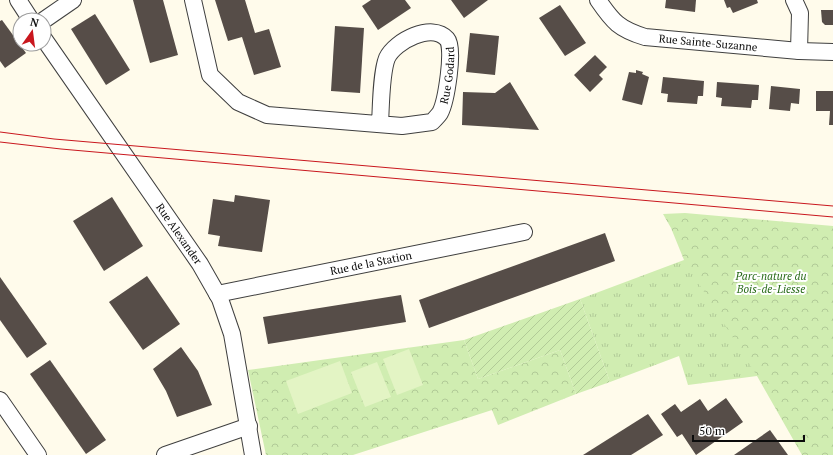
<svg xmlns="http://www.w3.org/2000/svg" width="833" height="455" font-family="'PT Serif',serif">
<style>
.grass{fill:url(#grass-tufts)}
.park{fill:url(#park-crowns)}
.garden{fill:url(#garden-furrows)}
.pitch{fill:#e3f4c4}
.building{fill:#564d48}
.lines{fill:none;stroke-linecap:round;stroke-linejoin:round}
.minor-casing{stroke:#3f3f3f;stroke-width:18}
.minor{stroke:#fff;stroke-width:16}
.tram{stroke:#c9171e;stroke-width:1}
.labels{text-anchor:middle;stroke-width:4;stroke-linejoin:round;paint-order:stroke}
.street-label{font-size:11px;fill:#0c0c0c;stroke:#fff}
.park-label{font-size:11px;font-style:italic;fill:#276a17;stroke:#fff}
</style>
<defs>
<pattern id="grass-tufts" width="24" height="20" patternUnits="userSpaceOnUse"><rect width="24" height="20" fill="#d0edb1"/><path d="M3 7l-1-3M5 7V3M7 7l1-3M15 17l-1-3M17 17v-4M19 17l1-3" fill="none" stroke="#b1ca97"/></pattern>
<pattern id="park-crowns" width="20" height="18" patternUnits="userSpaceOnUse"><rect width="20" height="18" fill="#d0edb1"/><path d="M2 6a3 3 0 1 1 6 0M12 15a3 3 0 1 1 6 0" fill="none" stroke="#b1ca97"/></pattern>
<pattern id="garden-furrows" width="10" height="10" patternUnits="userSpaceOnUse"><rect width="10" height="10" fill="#d0edb1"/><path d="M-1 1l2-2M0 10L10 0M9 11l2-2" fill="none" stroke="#b1ca97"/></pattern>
</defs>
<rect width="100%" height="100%" fill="#fffbeb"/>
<path class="grass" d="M 684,260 L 833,283 L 757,376 L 688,385 L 679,356 L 610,382 L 580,299 Z"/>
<g class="park">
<path d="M 685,213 L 833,226 L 833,455 L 802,455 L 757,376 L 684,260 L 671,228 L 663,214 Z"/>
<path d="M 464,340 L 478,379 L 560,350 L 576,394 L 498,425 L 492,410 L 353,455 L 266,455 L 248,370 Z"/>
</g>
<path class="garden" d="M 580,299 L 610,382 L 576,394 L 560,350 L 478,379 L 464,340 Z"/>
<g class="pitch">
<path d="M 409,349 L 423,385 L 397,395 L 383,359 Z"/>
<path d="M 340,361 L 352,393 L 298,414 L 286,381 Z"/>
<path d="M 377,362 L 391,397 L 365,407 L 351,372 Z"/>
</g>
<g class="building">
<path d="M 133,0 L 163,0 L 178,55 L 150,63 Z"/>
<path d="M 215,0 L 245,0 L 255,33 L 269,29 L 281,67 L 254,75 L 242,37 L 228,41 Z"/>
<path d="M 371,0 L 405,0 L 411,8 L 378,30 L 362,6 Z"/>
<path d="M 451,0 L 488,0 L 464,18 Z"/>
<path d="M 666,0 L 696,0 L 695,12 L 665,8 Z"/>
<path d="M 724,0 L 757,0 L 758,3 L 733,13 L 730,7 L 727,8 Z"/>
<path d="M 560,5 L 586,43 L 565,56 L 539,18 Z"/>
<path d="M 821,10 L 833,10 L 833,25 L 825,25 L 822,22 Z"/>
<path d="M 95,14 L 130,70 L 106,85 L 71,29 Z"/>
<path d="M 2,20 L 26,53 L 5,68 L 0,61 L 0,21 Z"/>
<path d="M 335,26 L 364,28 L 360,93 L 331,91 Z"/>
<path d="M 470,33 L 499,36 L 495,75 L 466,72 Z"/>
<path d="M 595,55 L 607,67 L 599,75 L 603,79 L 590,92 L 574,75 Z"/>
<path d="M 636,70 L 643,72 L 642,74 L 649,77 L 642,105 L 622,100 L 629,72 L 636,73 Z"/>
<path d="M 663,77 L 704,81 L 703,96 L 698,96 L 697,104 L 667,102 L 668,94 L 661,93 Z"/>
<path d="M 510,82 L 539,130 L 462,125 L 463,92 L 495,93 Z"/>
<path d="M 717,82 L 759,85 L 758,100 L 752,100 L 751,108 L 721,106 L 722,98 L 716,97 Z"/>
<path d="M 771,86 L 800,89 L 799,104 L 791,103 L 790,111 L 769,109 Z"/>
<path d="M 816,91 L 833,91 L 833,125 L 829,125 L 830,111 L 816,111 Z"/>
<path d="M 235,195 L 270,200 L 262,252 L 218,246 L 220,236 L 208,234 L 213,199 L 234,202 Z"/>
<path d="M 112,197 L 143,246 L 104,271 L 73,221 Z"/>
<path d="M 605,233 L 615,261 L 429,328 L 419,300 Z"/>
<path d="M 147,276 L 180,324 L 143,350 L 109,302 Z"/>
<path d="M 0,277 L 47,344 L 27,358 L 0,320 Z"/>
<path d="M 401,295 L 406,322 L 268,344 L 263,317 Z"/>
<path d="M 181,347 L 198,371 L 212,405 L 177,417 L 166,391 L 153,369 Z"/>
<path d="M 50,360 L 106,440 L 86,454 L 30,374 Z"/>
<path d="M 726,398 L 743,422 L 696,455 L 682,434 L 677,437 L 661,414 L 675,404 L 681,412 L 700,399 L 708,411 Z"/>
<path d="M 648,414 L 663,435 L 631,455 L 583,455 Z"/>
<path d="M 770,430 L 788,455 L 734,455 Z"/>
</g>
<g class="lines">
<defs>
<g id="minor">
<path d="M 18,0 L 31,20"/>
<path id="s1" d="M 193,0 L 210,75 L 238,102 L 267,115 L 402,126 L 432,122 C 435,119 438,116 440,113 C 446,102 455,48 447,39 C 432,22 395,41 387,58 C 381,73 381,107 380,124"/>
<path id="s2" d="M 598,0 C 613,22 619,29 645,37 L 799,51 L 833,52"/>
<path d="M 794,0 L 800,13 L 799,51"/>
<path d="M 44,20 L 73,0"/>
<path id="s3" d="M 44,39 L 200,264 L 220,299 L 232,334 L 253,455"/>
<path id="s4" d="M 217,294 L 524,232"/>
<path d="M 0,400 L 38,455"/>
<path d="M 165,455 L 249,426"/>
</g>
</defs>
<use href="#minor" class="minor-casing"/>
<use href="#minor" class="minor"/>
<g class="tram">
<path d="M 0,132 L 54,139 L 833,206"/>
<path d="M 0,142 L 61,149 L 833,217"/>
</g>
</g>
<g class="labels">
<g class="street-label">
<text dy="4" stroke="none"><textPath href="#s2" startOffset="125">Rue Sainte-Suzanne</textPath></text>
<text dy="4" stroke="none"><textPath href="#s1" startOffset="364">Rue Godard</textPath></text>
<text dy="4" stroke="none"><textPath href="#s3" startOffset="237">Rue Alexander</textPath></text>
<text dy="4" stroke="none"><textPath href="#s4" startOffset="157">Rue de la Station</textPath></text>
</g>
<g class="park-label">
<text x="771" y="280">Parc-nature du<tspan x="771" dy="13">Bois-de-Liesse</tspan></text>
</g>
</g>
<g transform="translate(32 32) rotate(14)"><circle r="19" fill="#ffffff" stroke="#9e9e9e"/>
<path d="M0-3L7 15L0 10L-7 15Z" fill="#c9171e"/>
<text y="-6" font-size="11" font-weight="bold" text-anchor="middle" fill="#0c0c0c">N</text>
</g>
<path d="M693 435v6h111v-6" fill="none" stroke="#0c0c0c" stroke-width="2"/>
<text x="699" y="435" font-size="12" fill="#0c0c0c" stroke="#ffffff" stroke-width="3" paint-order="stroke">50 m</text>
</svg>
